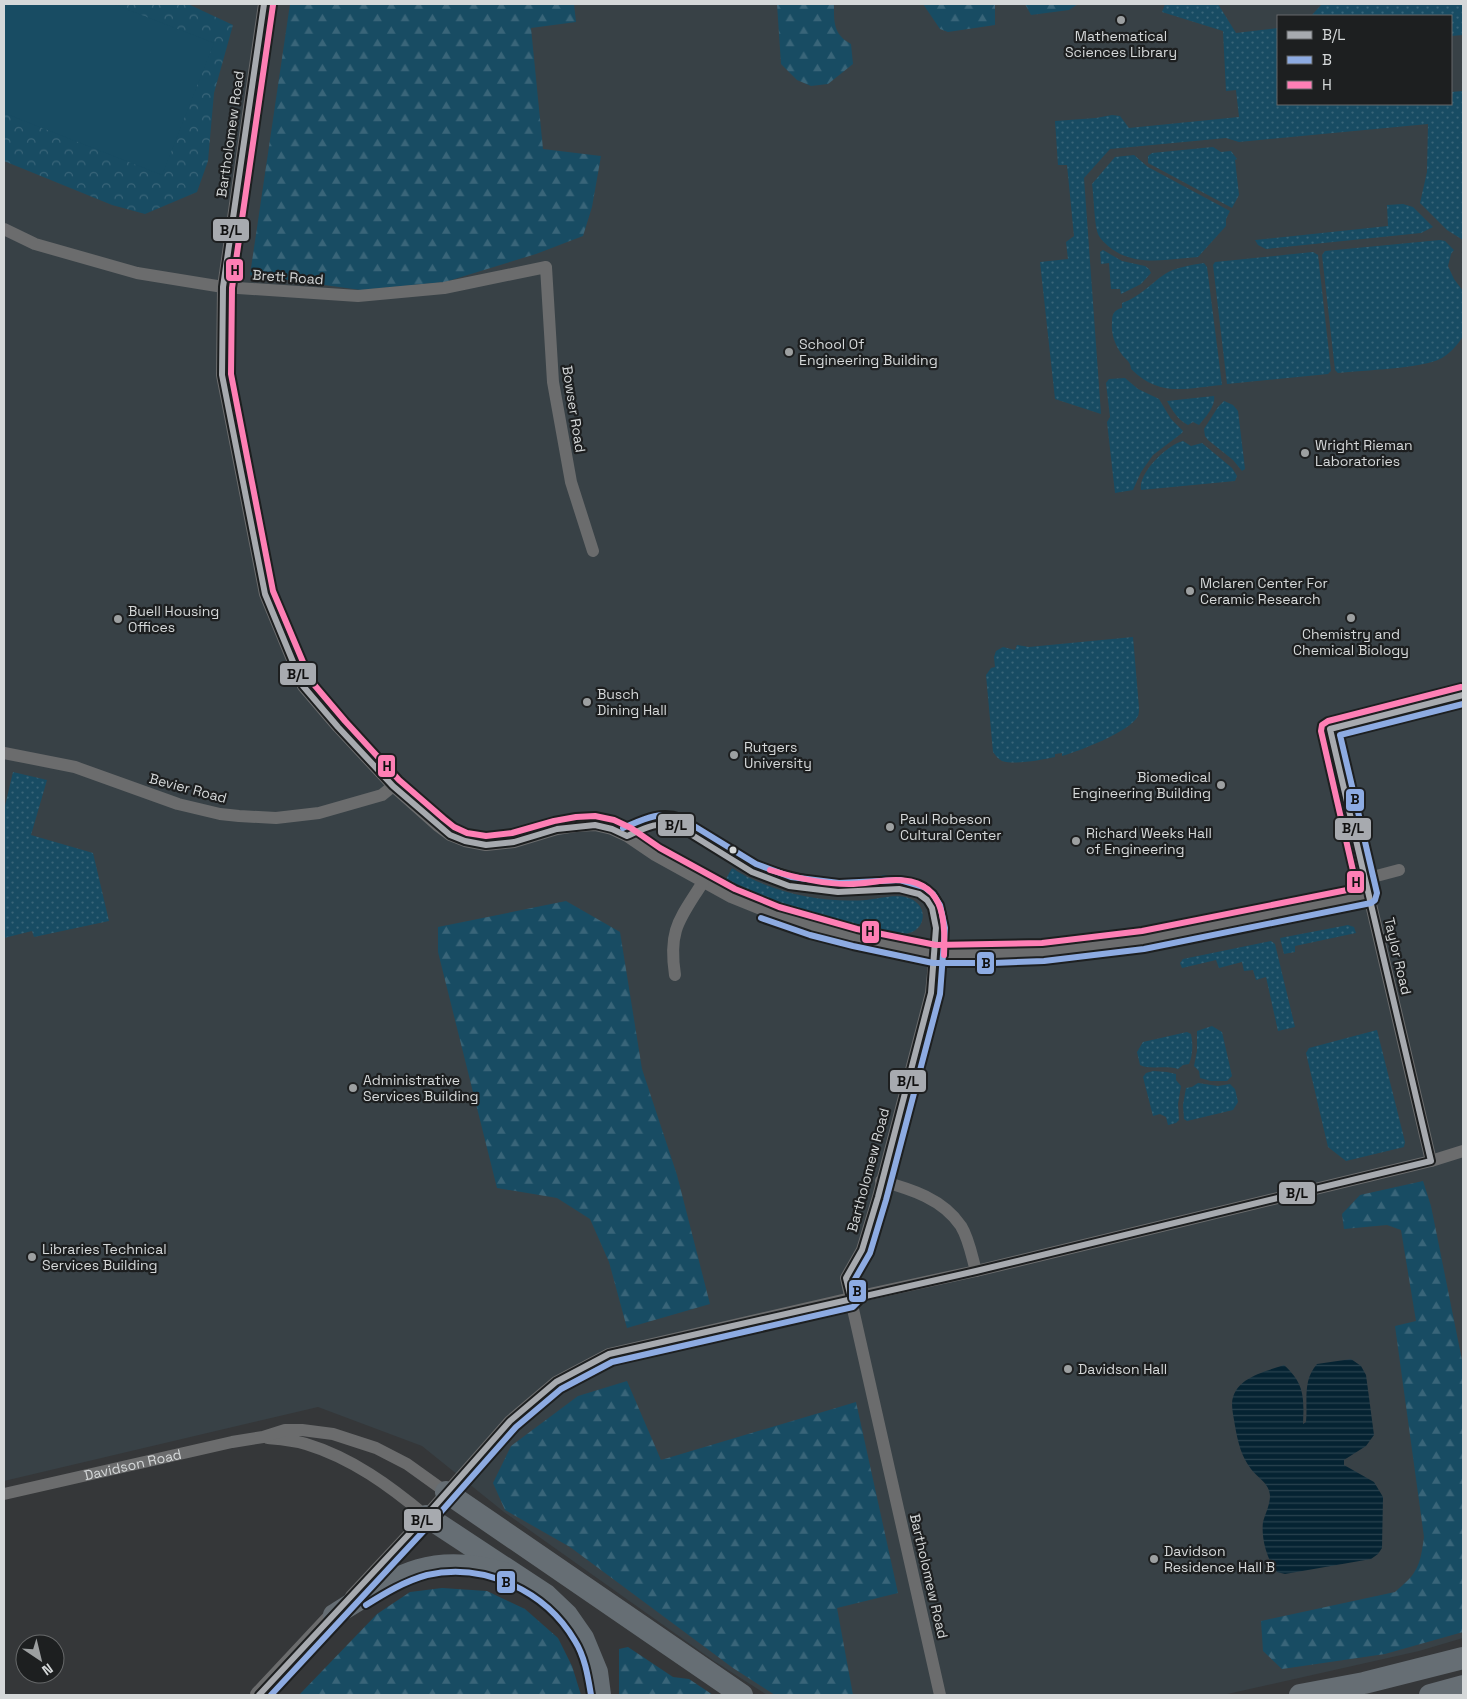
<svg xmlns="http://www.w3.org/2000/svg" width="1467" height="1699" font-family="'Space Grotesk',sans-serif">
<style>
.built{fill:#384146;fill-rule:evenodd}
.grass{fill:url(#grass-dots)}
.forest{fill:url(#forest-firs)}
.park{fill:url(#park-crowns)}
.pitch{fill:#184c63}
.water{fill:url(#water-rules)}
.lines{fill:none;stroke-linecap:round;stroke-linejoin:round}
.street{stroke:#6b6c6d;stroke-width:12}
.secondary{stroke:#6b6c6d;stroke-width:18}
.highway{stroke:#666e74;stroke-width:22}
.bus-1-casing{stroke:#1d1f20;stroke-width:10}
.bus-2-casing{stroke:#1d1f20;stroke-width:10}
.bus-3-casing{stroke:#1d1f20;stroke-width:10}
.bus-1{stroke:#a7aaaf;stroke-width:6}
.bus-2{stroke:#8dabe2;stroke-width:6}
.bus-3{stroke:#fe7fb5;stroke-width:6}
.poi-dot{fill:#9da0a1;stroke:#1d1f20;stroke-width:2}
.bus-dot{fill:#d5d8d9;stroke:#1d1f20;stroke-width:2}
.labels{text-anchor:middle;stroke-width:4.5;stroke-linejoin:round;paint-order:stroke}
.poi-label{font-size:14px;fill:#d5d8d9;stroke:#1d1f20;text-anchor:start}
.street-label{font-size:14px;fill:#d5d8d9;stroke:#1d1f20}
.line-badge{stroke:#1d1f20;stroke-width:2}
.pale-badge-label{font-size:14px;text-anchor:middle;font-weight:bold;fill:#111}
</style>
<defs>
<pattern id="grass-dots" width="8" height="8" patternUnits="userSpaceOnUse" patternTransform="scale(1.25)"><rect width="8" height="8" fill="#184c63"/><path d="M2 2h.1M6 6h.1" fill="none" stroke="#396579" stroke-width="1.8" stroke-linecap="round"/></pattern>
<pattern id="forest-firs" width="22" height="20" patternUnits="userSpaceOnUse" patternTransform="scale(1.25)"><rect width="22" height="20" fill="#184c63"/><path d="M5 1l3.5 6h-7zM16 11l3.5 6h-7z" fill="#396579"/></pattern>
<pattern id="park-crowns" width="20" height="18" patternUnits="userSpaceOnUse" patternTransform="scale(1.25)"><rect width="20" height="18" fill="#184c63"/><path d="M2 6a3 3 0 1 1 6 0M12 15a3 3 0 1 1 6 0" fill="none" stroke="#396579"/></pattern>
<pattern id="water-rules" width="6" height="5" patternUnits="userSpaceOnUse" patternTransform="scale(1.25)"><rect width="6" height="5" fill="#052332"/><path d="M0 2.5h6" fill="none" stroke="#29424f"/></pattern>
</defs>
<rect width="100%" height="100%" fill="#353739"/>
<path class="built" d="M 4,4 L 1463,4 L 1463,1638 L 1419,1651 L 1223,1695 L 767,1695 L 714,1661 L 504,1512 L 422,1446 L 318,1407 L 4,1481 ZM 1278,16 L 1451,16 L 1451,104 L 1278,104 Z"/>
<g class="grass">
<path d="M 1165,4 L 1218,4 L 1236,33 L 1278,28 L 1278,104 L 1451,104 L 1451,92 L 1463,91 L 1463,240 L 1447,230 L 1420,203 L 1427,172 L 1428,124 L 1239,142 L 1226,138 L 1110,149 L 1084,178 L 1101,414 L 1055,399 L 1040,262 L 1068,259 L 1066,242 L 1074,236 L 1067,165 L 1058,165 L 1055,121 L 1096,118 L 1112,115 L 1120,116 L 1129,128 L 1239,117 L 1236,90 L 1226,91 L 1223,31 L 1162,12 Z"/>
<path d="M 1322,4 L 1463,4 L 1463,35 L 1451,36 L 1451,16 L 1311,16 Z"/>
<path d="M 1213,147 L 1221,152 L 1231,151 L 1237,159 L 1235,160 L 1239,195 L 1232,208 L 1148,163 L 1148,156 L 1152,153 Z"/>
<path d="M 1134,155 L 1148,167 L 1230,211 L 1226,219 L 1226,226 L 1198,257 C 1168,259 1134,268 1108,246 C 1105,243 1100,239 1098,234 C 1094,222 1094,197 1092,184 L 1115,157 Z"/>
<path d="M 1403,204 L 1413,207 L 1433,227 L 1421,233 L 1266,249 L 1258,245 L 1255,240 L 1388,226 L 1387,205 Z"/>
<path d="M 1440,240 L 1445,241 L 1454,250 L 1451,254 L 1448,266 L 1454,279 L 1463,291 L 1463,336 C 1458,345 1450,353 1442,358 C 1422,369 1363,370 1338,373 L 1335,370 L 1322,255 L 1325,251 Z"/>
<path d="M 1103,250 L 1122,261 L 1145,266 L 1149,269 L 1151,273 L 1141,284 L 1121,294 L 1120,289 L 1111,289 L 1109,263 L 1101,264 L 1100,252 Z"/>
<path d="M 1313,252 L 1318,255 L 1331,371 L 1328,374 L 1227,384 L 1213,265 L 1215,262 Z"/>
<path d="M 1204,263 L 1207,267 L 1222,385 C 1185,388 1161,398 1131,369 C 1131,363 1127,360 1123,356 C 1115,345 1111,335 1112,322 C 1112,314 1114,310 1122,308 L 1122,303 C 1140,297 1150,284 1165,274 C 1176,267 1192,265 1204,263 Z"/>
<path d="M 1125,378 L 1138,389 L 1159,399 L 1171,419 L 1183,431 L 1182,433 L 1153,455 L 1141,472 L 1133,490 L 1115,493 L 1107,422 L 1110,417 L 1106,383 L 1109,379 Z"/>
<path d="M 1214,396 C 1216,405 1206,417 1199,425 L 1193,422 L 1188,425 C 1177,419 1173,411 1167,401 Z"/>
<path d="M 1224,401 L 1233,405 L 1238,411 L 1245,469 L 1242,471 L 1233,460 L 1208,440 L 1205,436 L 1204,429 L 1218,407 Z"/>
<path d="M 1183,441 L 1191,446 L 1202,443 L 1232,468 L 1237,476 L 1235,481 L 1141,490 C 1138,473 1167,445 1183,441 Z"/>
<path d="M 1133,637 L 1139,708 C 1139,709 1139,714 1138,716 C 1130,732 1079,751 1062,756 L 1062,753 L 1055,754 L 1055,757 C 1041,760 1015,765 1002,761 C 998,759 996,756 993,752 L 986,675 L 991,668 L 995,667 L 994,657 L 996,651 L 1003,647 L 1015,650 L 1017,645 L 1029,647 Z"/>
<path d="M 13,772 L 47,780 L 31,835 L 93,853 L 109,921 L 34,937 L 32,931 L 4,938 L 4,810 Z"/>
<path d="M 732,868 C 771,893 821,903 866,900 C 882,898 905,891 917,903 C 922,907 924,915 922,921 C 920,927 916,931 909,933 C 900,936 886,931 876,929 C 823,920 773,903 726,879 Z"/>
<path d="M 884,875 L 907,878 L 922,885 L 905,880 L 853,883 Z"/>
<path d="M 1348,925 L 1354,927 L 1356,933 L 1295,946 L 1295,952 L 1284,954 L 1280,938 Z"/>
<path d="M 1271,941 L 1275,944 L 1295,1027 L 1278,1031 L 1266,977 L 1256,980 L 1253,970 L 1244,971 L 1242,962 L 1219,968 L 1216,960 L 1182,968 L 1180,963 L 1183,959 Z"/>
<path d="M 1212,1026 L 1222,1032 L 1232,1076 L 1227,1081 L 1211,1081 L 1200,1078 L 1199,1071 L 1194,1066 L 1197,1051 L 1197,1031 Z"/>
<path d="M 1377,1030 L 1405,1142 L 1404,1147 L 1346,1161 L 1328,1147 L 1306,1053 L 1309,1048 Z"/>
<path d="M 1187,1032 L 1191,1034 C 1193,1044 1193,1055 1189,1064 L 1183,1065 L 1178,1069 C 1166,1065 1149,1070 1140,1065 L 1137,1052 L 1143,1042 Z"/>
<path d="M 1153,1071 L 1167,1072 L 1176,1074 L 1176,1080 L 1181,1086 L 1178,1104 L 1179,1120 L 1176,1123 L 1168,1125 L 1166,1117 L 1160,1114 L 1153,1116 L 1143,1077 L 1146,1073 Z"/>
<path d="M 1198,1083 L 1218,1086 L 1230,1084 L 1235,1089 L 1238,1102 L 1233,1110 L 1187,1121 L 1184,1119 L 1183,1105 L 1186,1088 L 1192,1087 Z"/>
</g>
<g class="forest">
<path d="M 290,4 L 574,4 L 576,22 L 531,28 L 543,149 L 601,156 L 592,207 L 583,236 L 536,254 L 445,282 L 361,290 L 250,275 Z"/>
<path d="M 777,4 L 834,4 C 834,22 833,34 851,44 L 853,64 L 828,84 L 811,86 L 797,80 L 781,64 Z"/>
<path d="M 923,4 L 995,4 L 995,25 L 948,32 L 940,29 Z"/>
<path d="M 1025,4 L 1078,4 L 1069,10 L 1031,15 Z"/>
<path d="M 566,901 L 620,932 L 642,1069 L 677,1175 L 710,1304 L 627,1328 L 609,1262 L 590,1219 L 557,1198 L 497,1188 L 438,952 L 438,927 Z"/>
<path d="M 1423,1181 L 1431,1206 L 1463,1365 L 1463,1632 L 1385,1654 L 1282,1669 L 1263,1651 L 1261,1621 L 1395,1592 C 1418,1573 1420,1566 1424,1537 L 1395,1326 L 1416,1321 L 1401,1230 L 1387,1225 L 1344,1229 L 1342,1214 L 1360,1195 Z"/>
<path d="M 627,1381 L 661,1460 L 856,1402 L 898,1593 L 837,1608 L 853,1695 L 775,1695 L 733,1668 L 570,1547 L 505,1510 L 493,1483 L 511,1446 L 578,1396 Z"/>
<path d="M 442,1588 L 487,1591 L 525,1609 L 558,1638 L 572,1666 L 581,1695 L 299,1695 L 377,1614 L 410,1592 Z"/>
<path d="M 628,1647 L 673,1677 L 689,1679 L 713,1695 L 619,1695 L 619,1649 Z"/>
</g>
<path class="park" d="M 4,4 L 188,4 L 233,25 L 214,93 L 208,161 L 197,192 L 145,214 L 112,205 L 4,161 Z"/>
<path class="pitch" d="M 4,4 L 113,4 L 214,43 L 162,175 L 4,113 Z"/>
<path class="water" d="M 1351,1359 L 1361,1366 L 1366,1375 L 1374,1435 L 1366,1446 L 1344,1460 L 1344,1465 L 1374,1482 L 1383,1497 L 1382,1548 L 1378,1554 L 1371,1559 L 1285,1574 L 1277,1572 C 1267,1560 1261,1538 1263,1522 C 1265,1514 1270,1505 1270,1496 C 1270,1484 1257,1477 1251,1469 C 1241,1456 1238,1442 1235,1426 C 1234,1419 1232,1411 1232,1404 C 1233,1378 1264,1372 1284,1365 C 1305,1384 1304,1398 1303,1424 L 1306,1422 C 1308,1402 1302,1381 1317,1364 Z"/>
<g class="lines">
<g class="street">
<path d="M 264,4 L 223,287 L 222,375 L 265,594 L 303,686 L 338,727 L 393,786 L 438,826 L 450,835 L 465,841 L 486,845 L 514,842 L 557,829 L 576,826 L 595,825 L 612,829 L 627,836 L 655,855 L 731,897 L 776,915 L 813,927 L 855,938 L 935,954 L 1043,952 L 1110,945 L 1143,940 L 1272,915 L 1368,895"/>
<path d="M 4,229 L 35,244 L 137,273 L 223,287 L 358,296 L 444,288 L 546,267 L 553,382 L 571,482 L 593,551"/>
<path d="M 4,753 L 75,767 L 178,804 L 220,814 L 239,816 L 276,818 L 319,813 L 382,795 L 393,786"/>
<path d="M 1365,879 L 1399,870"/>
<path d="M 935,954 L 931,993 L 878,1197 L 862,1250 L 846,1278 L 940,1695"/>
<path d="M 675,975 C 668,929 680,919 703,882"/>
<path d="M 1431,1161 L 1330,729 L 1463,695"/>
<path d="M 881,1181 C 911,1189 943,1199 961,1226 C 969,1239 972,1257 976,1271"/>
<path d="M 268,1438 C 280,1439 294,1440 306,1444 C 352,1458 390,1486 426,1516"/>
<path id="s1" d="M 4,1494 L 232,1442 L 263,1437 L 285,1430 L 302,1430 L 333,1434 L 376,1448 L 407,1464 L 446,1492"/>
<path d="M 351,1596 L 426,1516 L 510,1421 L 556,1382 L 609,1354 L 851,1298 L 976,1271 L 1431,1161 L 1463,1151"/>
</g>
<path class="secondary" d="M 259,1695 L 334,1615"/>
<g class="highway">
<path d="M 446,1492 L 742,1695"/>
<path d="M 426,1516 L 546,1595 L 567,1615 L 583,1638 L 597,1672 L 600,1695"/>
<path d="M 334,1615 C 395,1577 429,1551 504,1573"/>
<path d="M 1300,1695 L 1364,1683 L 1463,1658"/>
<path d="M 1430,1695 L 1463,1686"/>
</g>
<defs>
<g id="bus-1">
<path d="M 264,4 L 223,287 L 222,375 L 265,594 L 303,686 L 338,727 L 393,786 L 450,835 L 465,841 L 486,845 L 514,842 L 557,829 L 595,825 L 612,829 L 627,836 C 643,829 658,821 676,825 L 752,872 L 789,886 L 838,892 L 899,889 L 919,894 L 927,900 L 932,908 L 936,928 L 931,993 L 878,1197 L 862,1250 L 846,1278 L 851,1298"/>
<path d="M 259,1695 L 426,1516 L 510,1421 L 556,1382 L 609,1354 L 976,1271 L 1431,1161 L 1330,729 L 1463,695"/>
</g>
<g id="bus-2">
<path d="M 761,918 L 810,935 L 853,946 L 933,963 L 994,963 L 1044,961 L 1144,949 L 1371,903 L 1375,900 L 1377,893 L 1340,735 L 1463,704"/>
<path d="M 366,1605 C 385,1593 405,1581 427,1575 C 484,1562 546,1591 575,1641 C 585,1657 588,1677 591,1695"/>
<path d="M 271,1695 L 432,1522 L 516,1427 L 561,1389 L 612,1362 L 853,1307 L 859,1301 L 855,1279 L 870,1253 L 886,1200 L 940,994 L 945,928 L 940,905 L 933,894 L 924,887 L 900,880 L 839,883 L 791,877 L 756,864 L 681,818 C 660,810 642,820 623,828"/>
</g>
<g id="bus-3">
<path d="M 273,5 L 232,288 L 231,374 L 273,591 L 311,681 L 345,721 L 399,780 L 444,819 L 454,827 L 467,833 L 486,836 L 512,833 L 554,821 L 576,817 L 595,816 L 614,820 L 631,828 L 660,848 L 735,889 L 779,907 L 857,929 L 936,945 L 1042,943 L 1142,931 L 1357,888 L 1321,731 L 1322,725 L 1328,721 L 1461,687"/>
<path d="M 770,870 C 796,878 822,884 849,884 C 865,884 880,880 896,880 C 943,880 946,917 944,955"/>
</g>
</defs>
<use href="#bus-1" class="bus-1-casing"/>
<use href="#bus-2" class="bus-2-casing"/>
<use href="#bus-3" class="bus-3-casing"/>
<use href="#bus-1" class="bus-1"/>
<use href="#bus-2" class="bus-2"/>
<use href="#bus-3" class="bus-3"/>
</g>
<g class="poi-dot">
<circle cx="1121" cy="20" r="5"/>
<circle cx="789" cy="352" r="5"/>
<circle cx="1305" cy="453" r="5"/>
<circle cx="1190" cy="591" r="5"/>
<circle cx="1351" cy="618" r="5"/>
<circle cx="118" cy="619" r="5"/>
<circle cx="587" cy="702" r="5"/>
<circle cx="734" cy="755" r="5"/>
<circle cx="1221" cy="785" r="5"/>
<circle cx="890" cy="827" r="5"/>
<circle cx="1076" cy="841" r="5"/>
<circle cx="353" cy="1088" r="5"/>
<circle cx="32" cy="1257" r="5"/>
<circle cx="1068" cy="1369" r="5"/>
<circle cx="1154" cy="1559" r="5"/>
</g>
<circle class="bus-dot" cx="733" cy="850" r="4.5"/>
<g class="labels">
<g class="poi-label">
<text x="1121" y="41" text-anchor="middle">Mathematical<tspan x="1121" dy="16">Sciences Library</tspan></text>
<text x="799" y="349">School Of<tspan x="799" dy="16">Engineering Building</tspan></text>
<text x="1315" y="450">Wright Rieman<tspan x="1315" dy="16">Laboratories</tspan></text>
<text x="1200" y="588">Mclaren Center For<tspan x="1200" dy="16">Ceramic Research</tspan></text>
<text x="128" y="616">Buell Housing<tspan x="128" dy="16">Offices</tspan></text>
<text x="1351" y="639" text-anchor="middle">Chemistry and<tspan x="1351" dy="16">Chemical Biology</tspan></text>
<text x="597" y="699">Busch<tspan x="597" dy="16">Dining Hall</tspan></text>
<text x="744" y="752">Rutgers<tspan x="744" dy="16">University</tspan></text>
<text x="1211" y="782" text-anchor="end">Biomedical<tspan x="1211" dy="16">Engineering Building</tspan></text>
<text x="900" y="824">Paul Robeson<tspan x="900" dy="16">Cultural Center</tspan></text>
<text x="1086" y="838">Richard Weeks Hall<tspan x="1086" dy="16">of Engineering</tspan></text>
<text x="363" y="1085">Administrative<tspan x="363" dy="16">Services Building</tspan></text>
<text x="42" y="1254">Libraries Technical<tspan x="42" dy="16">Services Building</tspan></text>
<text x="1078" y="1374">Davidson Hall</text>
<text x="1164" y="1556">Davidson<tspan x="1164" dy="16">Residence Hall B</tspan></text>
</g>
<g class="street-label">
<text transform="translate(230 134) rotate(-82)" y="5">Bartholomew Road</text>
<text transform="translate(288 277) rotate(4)" y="5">Brett Road</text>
<text transform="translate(574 409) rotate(81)" y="5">Bowser Road</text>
<text transform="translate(188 788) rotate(15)" y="5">Bevier Road</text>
<text transform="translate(1398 956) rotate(77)" y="5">Taylor Road</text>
<text transform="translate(868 1170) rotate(-75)" y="5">Bartholomew Road</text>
<text dy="5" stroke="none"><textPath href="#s1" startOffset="132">Davidson Road</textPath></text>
<text transform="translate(929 1576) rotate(77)" y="5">Bartholomew Road</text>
</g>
</g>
<g class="line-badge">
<rect x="212" y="218" width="38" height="24" rx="5" fill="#a7aaaf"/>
<rect x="225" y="258" width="19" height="24" rx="5" fill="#fe7fb5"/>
<rect x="279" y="662" width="38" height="24" rx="5" fill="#a7aaaf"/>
<rect x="377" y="754" width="19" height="24" rx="5" fill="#fe7fb5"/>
<rect x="1345" y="788" width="20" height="24" rx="5" fill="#8dabe2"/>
<rect x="657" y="813" width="38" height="24" rx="5" fill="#a7aaaf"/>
<rect x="1334" y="817" width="38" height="24" rx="5" fill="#a7aaaf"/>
<rect x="1346" y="870" width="19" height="24" rx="5" fill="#fe7fb5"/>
<rect x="861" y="920" width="19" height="24" rx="5" fill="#fe7fb5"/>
<rect x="976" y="951" width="19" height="24" rx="5" fill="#8dabe2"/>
<rect x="889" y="1069" width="38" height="24" rx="5" fill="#a7aaaf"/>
<rect x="1278" y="1181" width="38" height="24" rx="5" fill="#a7aaaf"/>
<rect x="848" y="1279" width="19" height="24" rx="5" fill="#8dabe2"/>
<rect x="403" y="1508" width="39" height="24" rx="5" fill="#a7aaaf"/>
<rect x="496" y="1570" width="20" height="24" rx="5" fill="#8dabe2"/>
</g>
<g class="pale-badge-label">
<text x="231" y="235">B/L</text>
<text x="235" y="275">H</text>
<text x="298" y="679">B/L</text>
<text x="387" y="771">H</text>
<text x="1355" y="804">B</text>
<text x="676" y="830">B/L</text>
<text x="1353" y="833">B/L</text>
<text x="1356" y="887">H</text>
<text x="870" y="936">H</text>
<text x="986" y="968">B</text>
<text x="908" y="1086">B/L</text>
<text x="1297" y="1198">B/L</text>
<text x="857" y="1296">B</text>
<text x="422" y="1525">B/L</text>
<text x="506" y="1587">B</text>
</g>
<rect width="1467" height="1699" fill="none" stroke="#d5d8d9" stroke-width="10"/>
<rect x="1277" y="15" width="175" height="90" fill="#1d1f20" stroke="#67696a"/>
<rect x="1287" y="31" width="25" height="8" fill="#a7aaaf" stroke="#67696a"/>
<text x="1322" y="40" font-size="15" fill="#d5d8d9">B/L</text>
<rect x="1287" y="56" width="25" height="8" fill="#8dabe2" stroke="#67696a"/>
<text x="1322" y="65" font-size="15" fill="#d5d8d9">B</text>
<rect x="1287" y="81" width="25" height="8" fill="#fe7fb5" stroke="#67696a"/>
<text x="1322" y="90" font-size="15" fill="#d5d8d9">H</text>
<g transform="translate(40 1659) rotate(145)"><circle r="24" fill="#1d1f20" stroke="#67696a"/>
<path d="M0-4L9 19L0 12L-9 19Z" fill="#9da0a1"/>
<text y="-8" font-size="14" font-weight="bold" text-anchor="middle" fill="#d5d8d9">N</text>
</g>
</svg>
